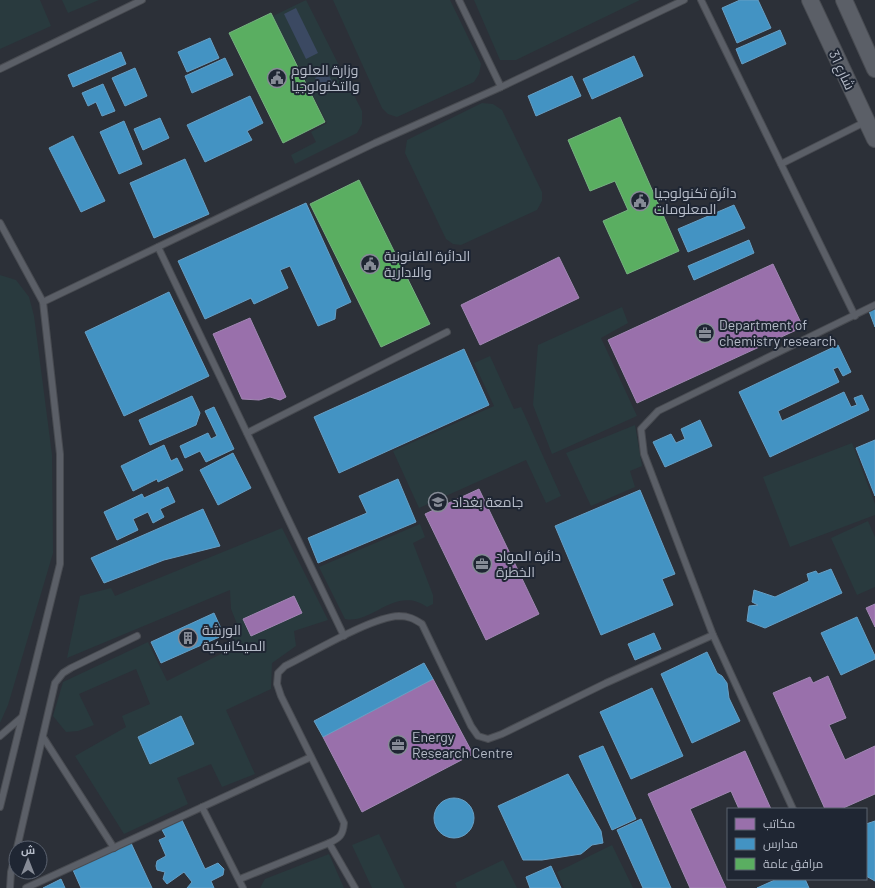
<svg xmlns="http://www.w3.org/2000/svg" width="875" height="888" font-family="Barlow,Cairo,sans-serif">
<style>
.green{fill:#293a3e}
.water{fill:#3b4962}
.offices{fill:#9970ab;stroke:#a287b4}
.schools{fill:#4393c3;stroke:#669fc5}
.public{fill:#5aae61;stroke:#76b280}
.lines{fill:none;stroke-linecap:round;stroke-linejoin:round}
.service-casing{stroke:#484b51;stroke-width:8}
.tertiary-casing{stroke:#484b51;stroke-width:18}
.service{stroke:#5b5f67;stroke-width:6}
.tertiary{stroke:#5b5f67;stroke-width:16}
.labels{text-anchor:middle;stroke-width:4;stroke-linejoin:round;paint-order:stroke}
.poi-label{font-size:14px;fill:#b6bcc9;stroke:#1f2633;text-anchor:start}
.street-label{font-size:14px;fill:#b6bcc9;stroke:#1f2633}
</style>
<rect width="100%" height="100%" fill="#2c3038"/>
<g class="green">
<path d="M 0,0 L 40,0 L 51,26 L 0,49 Z"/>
<path d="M 62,0 L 99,0 L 68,13 Z"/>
<path d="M 306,0 L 362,111 L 362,124 L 357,133 L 295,164 L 291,155 L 316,142 L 311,132 L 327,123 L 273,16 Z"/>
<path d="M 333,0 L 450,0 L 481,64 L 479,74 L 474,82 L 397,117 L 388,114 L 382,108 Z"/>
<path d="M 474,0 L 640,0 L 516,60 L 500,60 Z"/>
<path d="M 482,103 L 493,104 L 502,110 L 542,192 L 542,201 L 537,210 L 461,245 L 453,244 L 446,239 L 405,153 L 407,140 Z"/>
<path d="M 0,275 L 16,280 L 29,297 L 34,316 L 52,455 L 53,553 L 8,705 L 0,723 Z"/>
<path d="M 622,307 L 628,323 L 601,338 L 637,416 L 552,454 L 533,405 L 538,345 Z"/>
<path d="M 490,356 L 514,409 L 521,407 L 561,496 L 546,503 L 526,460 L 419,508 L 393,451 L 494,406 L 474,363 Z"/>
<path d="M 635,425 L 642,466 L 630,471 L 635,487 L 591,506 L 566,453 Z"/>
<path d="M 852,443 L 875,504 L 875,515 L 790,547 L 763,477 Z"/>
<path d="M 868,521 L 875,537 L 875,587 L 857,595 L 831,538 Z"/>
<path d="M 420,524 L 425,537 L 413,543 L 433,595 L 433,604 L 427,607 C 395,585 372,625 345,619 L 319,567 Z"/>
<path d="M 282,528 L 328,620 L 294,631 L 296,646 L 272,663 L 271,689 L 226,710 L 255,774 L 222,787 L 211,764 L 177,778 L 188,804 L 124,834 L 75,756 L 126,727 L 122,716 L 150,704 L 136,669 L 79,694 L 94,725 L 78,731 L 66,732 L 53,716 L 63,682 L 148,642 L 167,681 L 235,647 L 232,633 L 239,629 L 231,609 L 230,590 L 67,658 L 80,596 L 111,588 L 115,596 Z"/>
<path d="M 379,834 L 405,888 L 372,888 L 352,845 Z"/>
<path d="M 612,845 L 633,888 L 564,888 L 557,872 Z"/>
<path d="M 329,854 L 344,888 L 260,888 L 265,879 Z"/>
<path d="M 503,860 L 517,888 L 457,888 L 455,883 Z"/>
</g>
<g class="water">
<path d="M 296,8 L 318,53 L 306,59 L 284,14 Z"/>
<path d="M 327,72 L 336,89 L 324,95 L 315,78 Z"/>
</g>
<g class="offices">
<path d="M 559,257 L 579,298 L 480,345 L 461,305 Z"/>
<path d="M 773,264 L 803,327 L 637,403 L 608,340 Z"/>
<path d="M 250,318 L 286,397 L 280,400 L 270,397 L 259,400 L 242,399 L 213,334 Z"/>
<path d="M 479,489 L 539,614 L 486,640 L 425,514 Z"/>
<path d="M 294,596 L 302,613 L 251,636 L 243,619 Z"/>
<path d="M 875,604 L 875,627 L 866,608 Z"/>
<path d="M 828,676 L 846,718 L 829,725 L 845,760 L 875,746 L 875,794 L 841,809 L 825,809 L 773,693 L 810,677 L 813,683 Z"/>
<path d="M 433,679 L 473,754 L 362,812 L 323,737 Z"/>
<path d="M 745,751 L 771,809 L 739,809 L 731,791 L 690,809 L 726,888 L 690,888 L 648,794 Z"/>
</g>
<g class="schools">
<path d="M 740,0 L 758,0 L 771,28 L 737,43 L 722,8 Z"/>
<path d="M 780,30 L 786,44 L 742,64 L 736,49 Z"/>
<path d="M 210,38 L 219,58 L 187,72 L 178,52 Z"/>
<path d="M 121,52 L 126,64 L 73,87 L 68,75 Z"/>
<path d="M 634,56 L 643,76 L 592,99 L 583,79 Z"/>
<path d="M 225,58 L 233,75 L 192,93 L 185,76 Z"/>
<path d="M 135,68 L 147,96 L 125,106 L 112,78 Z"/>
<path d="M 572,76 L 581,96 L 536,116 L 528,96 Z"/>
<path d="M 103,84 L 115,111 L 102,116 L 96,102 L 88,106 L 82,93 Z"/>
<path d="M 250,96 L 263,123 L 247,131 L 252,140 L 205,162 L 187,125 Z"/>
<path d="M 160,118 L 169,138 L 143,150 L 134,129 Z"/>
<path d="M 124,121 L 142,164 L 119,174 L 100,132 Z"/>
<path d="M 73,136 L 105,201 L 81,212 L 49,148 Z"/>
<path d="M 185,159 L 209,214 L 154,238 L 130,183 Z"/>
<path d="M 306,203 L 351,302 L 336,309 L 335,319 L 318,326 L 290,266 L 280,270 L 288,288 L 254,304 L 251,298 L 205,319 L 178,261 Z"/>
<path d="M 734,205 L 745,228 L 688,252 L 678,229 Z"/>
<path d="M 749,240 L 754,253 L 694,280 L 688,266 Z"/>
<path d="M 169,292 L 209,376 L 124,416 L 85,332 Z"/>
<path d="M 875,308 L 875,327 L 869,311 Z"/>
<path d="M 838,345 L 851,372 L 843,376 L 838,367 L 833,369 L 839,382 L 778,411 L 782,421 L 844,392 L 851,407 L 857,405 L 854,398 L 862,395 L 869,410 L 770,457 L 739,392 Z"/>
<path d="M 464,349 L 489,405 L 339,473 L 314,417 Z"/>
<path d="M 192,396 L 200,413 L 196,425 L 150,445 L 139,420 Z"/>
<path d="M 214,407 L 234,449 L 206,462 L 200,451 L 185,458 L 180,446 L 208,433 L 211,439 L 217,436 L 205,411 Z"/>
<path d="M 700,420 L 712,446 L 665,467 L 653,442 L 671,434 L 676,443 L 685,439 L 681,429 Z"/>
<path d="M 875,440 L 875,496 L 856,448 Z"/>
<path d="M 164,445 L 171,461 L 177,458 L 183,470 L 158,482 L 157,479 L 133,491 L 121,466 Z"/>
<path d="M 233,453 L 251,488 L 218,505 L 200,470 Z"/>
<path d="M 398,479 L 416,522 L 318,563 L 308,538 L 367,513 L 359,496 Z"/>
<path d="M 168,487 L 175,502 L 160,509 L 164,517 L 153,523 L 148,512 L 133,519 L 138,530 L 117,540 L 104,512 L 142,494 L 144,498 Z"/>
<path d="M 640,490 L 675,574 L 662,579 L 673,605 L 601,635 L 555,526 Z"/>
<path d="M 203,509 L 220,546 L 164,560 L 104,583 L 91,558 Z"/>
<path d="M 831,569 L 842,593 L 765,628 L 747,621 L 749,606 L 758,605 L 752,602 L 754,590 L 775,597 L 809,581 L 807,574 L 816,571 L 818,574 Z"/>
<path d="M 214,613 L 224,635 L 161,663 L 151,642 Z"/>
<path d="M 857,617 L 875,656 L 875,659 L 841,675 L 821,633 Z"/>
<path d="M 654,633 L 661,649 L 635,660 L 628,644 Z"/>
<path d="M 707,652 L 717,673 L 722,676 L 727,683 L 729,698 L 740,721 L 692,743 L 661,674 Z"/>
<path d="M 424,663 L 433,679 L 323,737 L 314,721 Z"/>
<path d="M 652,688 L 683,756 L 631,779 L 600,712 Z"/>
<path d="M 181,716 L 194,744 L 150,764 L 138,737 Z"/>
<path d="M 603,746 L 636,819 L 612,830 L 579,756 Z"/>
<path d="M 568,774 L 601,831 L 603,843 L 592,845 L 581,854 L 542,860 L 523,860 L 498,806 Z"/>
<circle cx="454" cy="818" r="20"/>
<path d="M 181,818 L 205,869 L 218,863 L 224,869 L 223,875 L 211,881 L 214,888 L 187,888 L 192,882 L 184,872 L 167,884 L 163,879 L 165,872 L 157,870 L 156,866 L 157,861 L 166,856 L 159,840 L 166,837 L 161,828 Z"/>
<path d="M 641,819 L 671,888 L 643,888 L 617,830 Z"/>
<path d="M 875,821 L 875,881 L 866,876 L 866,824 Z"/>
<path d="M 131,843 L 152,888 L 81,888 L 73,870 Z"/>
<path d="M 551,866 L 561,888 L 530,888 L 526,877 Z"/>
<path d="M 61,879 L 65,888 L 43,888 Z"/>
<path d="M 777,879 L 805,879 L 809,888 L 757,888 Z"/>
</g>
<g class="public">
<path d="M 271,13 L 325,122 L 283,143 L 229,33 Z"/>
<path d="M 620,117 L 679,251 L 627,274 L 603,221 L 628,210 L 615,181 L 590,191 L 568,140 Z"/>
<path d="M 359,180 L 430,324 L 381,347 L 310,204 Z"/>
</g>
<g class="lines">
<defs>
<g id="service">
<path d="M 459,0 L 501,87"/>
<path d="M 701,0 L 855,316"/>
<path d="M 0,69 L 142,0"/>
<path d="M 781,164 L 867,121"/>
<path d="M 0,223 L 43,302 L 60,454 L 60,564 L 0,807"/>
<path d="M 158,247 L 344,636"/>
<path d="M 43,302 L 375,143 L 501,87 L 684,0"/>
<path d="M 247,433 L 447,332"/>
<path d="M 713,635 L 644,454 L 641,429 L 658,411 L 875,305"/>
<path d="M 0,736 L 22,717"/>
<path d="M 43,737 L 114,848"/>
<path d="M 202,807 L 243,888"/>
<path d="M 329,843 L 355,888"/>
<path d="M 17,848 L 55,683 L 63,673 L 71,668 L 137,636"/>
<path d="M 240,879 L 329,843 C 340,838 343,835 344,823 L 281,696 L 277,684 L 278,673 L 285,666 C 312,653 371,617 399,616 C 409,616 414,619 422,624 L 471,726 L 478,736 L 488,739 L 502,734 L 606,683 L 713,635 L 793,809"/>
<path d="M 10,888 L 11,872 L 16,852"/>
<path d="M 26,888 L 311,757"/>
</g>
<g id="tertiary">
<path d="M 810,0 L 875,139"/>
<path d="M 844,0 L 875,69"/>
</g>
</defs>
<use href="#service" class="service-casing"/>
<use href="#tertiary" class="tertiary-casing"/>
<use href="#service" class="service"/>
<use href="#tertiary" class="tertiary"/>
</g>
<defs>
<symbol id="civic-ring" viewBox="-11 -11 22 22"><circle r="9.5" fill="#1f2633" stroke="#868b96" stroke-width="1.5"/><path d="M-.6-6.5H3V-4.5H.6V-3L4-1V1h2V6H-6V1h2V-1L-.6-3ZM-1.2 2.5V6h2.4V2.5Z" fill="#868b96"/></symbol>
<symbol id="office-ring" viewBox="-11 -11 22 22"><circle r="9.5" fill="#1f2633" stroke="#868b96" stroke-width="1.5"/><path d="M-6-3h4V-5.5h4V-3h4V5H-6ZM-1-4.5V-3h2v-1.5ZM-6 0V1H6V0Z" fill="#868b96"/></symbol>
<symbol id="university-ring" viewBox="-11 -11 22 22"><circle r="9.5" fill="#1f2633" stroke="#868b96" stroke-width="1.5"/><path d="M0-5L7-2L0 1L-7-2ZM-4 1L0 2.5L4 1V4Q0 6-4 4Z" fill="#868b96"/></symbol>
<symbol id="building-ring" viewBox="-11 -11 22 22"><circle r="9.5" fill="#1f2633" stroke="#868b96" stroke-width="1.5"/><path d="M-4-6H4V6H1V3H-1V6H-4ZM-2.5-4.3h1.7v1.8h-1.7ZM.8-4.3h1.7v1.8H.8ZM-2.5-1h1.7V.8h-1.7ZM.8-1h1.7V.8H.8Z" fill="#868b96"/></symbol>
</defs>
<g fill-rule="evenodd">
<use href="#civic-ring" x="266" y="67" width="22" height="22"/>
<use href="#civic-ring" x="629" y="190" width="22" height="22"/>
<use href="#civic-ring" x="359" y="253" width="22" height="22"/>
<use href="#office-ring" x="694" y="322" width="22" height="22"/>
<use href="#university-ring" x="427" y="491" width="22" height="22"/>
<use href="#office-ring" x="471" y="553" width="22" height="22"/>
<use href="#building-ring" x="177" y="627" width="22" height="22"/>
<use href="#office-ring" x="387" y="734" width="22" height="22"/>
</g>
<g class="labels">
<g class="poi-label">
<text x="291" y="75">وزارة العلوم<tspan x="291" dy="16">والتكنولوجيا</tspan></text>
<text x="654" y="198">دائرة تكنولوجيا<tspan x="654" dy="16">المعلومات</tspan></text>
<text x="384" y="261">الدائرة القانونية<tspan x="384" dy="16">والادارية</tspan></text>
<text x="719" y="330">Department of<tspan x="719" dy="16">chemistry research</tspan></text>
<text x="452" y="507">جامعة بغداد</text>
<text x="496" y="561">دائرة المواد<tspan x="496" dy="16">الخطرة</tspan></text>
<text x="202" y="635">الورشة<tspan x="202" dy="16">الميكانيكية</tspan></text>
<text x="412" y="742">Energy<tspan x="412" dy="16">Research Centre</tspan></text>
</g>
<g class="street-label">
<text transform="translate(842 70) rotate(65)" y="5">شارع 31</text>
</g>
</g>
<rect x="727" y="808" width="140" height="72" fill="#1f2633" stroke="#5b626f"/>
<rect x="735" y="818" width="20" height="12" fill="#9970ab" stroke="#5b626f"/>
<text x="763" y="828" font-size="12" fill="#b6bcc9">مكاتب</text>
<rect x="735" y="838" width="20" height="12" fill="#4393c3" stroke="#5b626f"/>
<text x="763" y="848" font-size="12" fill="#b6bcc9">مدارس</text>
<rect x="735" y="858" width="20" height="12" fill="#5aae61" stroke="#5b626f"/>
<text x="763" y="868" font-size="12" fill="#b6bcc9">مرافق عامة</text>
<g transform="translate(28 860)"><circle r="19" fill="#1f2633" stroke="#5b626f"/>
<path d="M0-3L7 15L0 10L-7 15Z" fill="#868b96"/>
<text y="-6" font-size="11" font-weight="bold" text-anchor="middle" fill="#b6bcc9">ش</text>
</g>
</svg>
